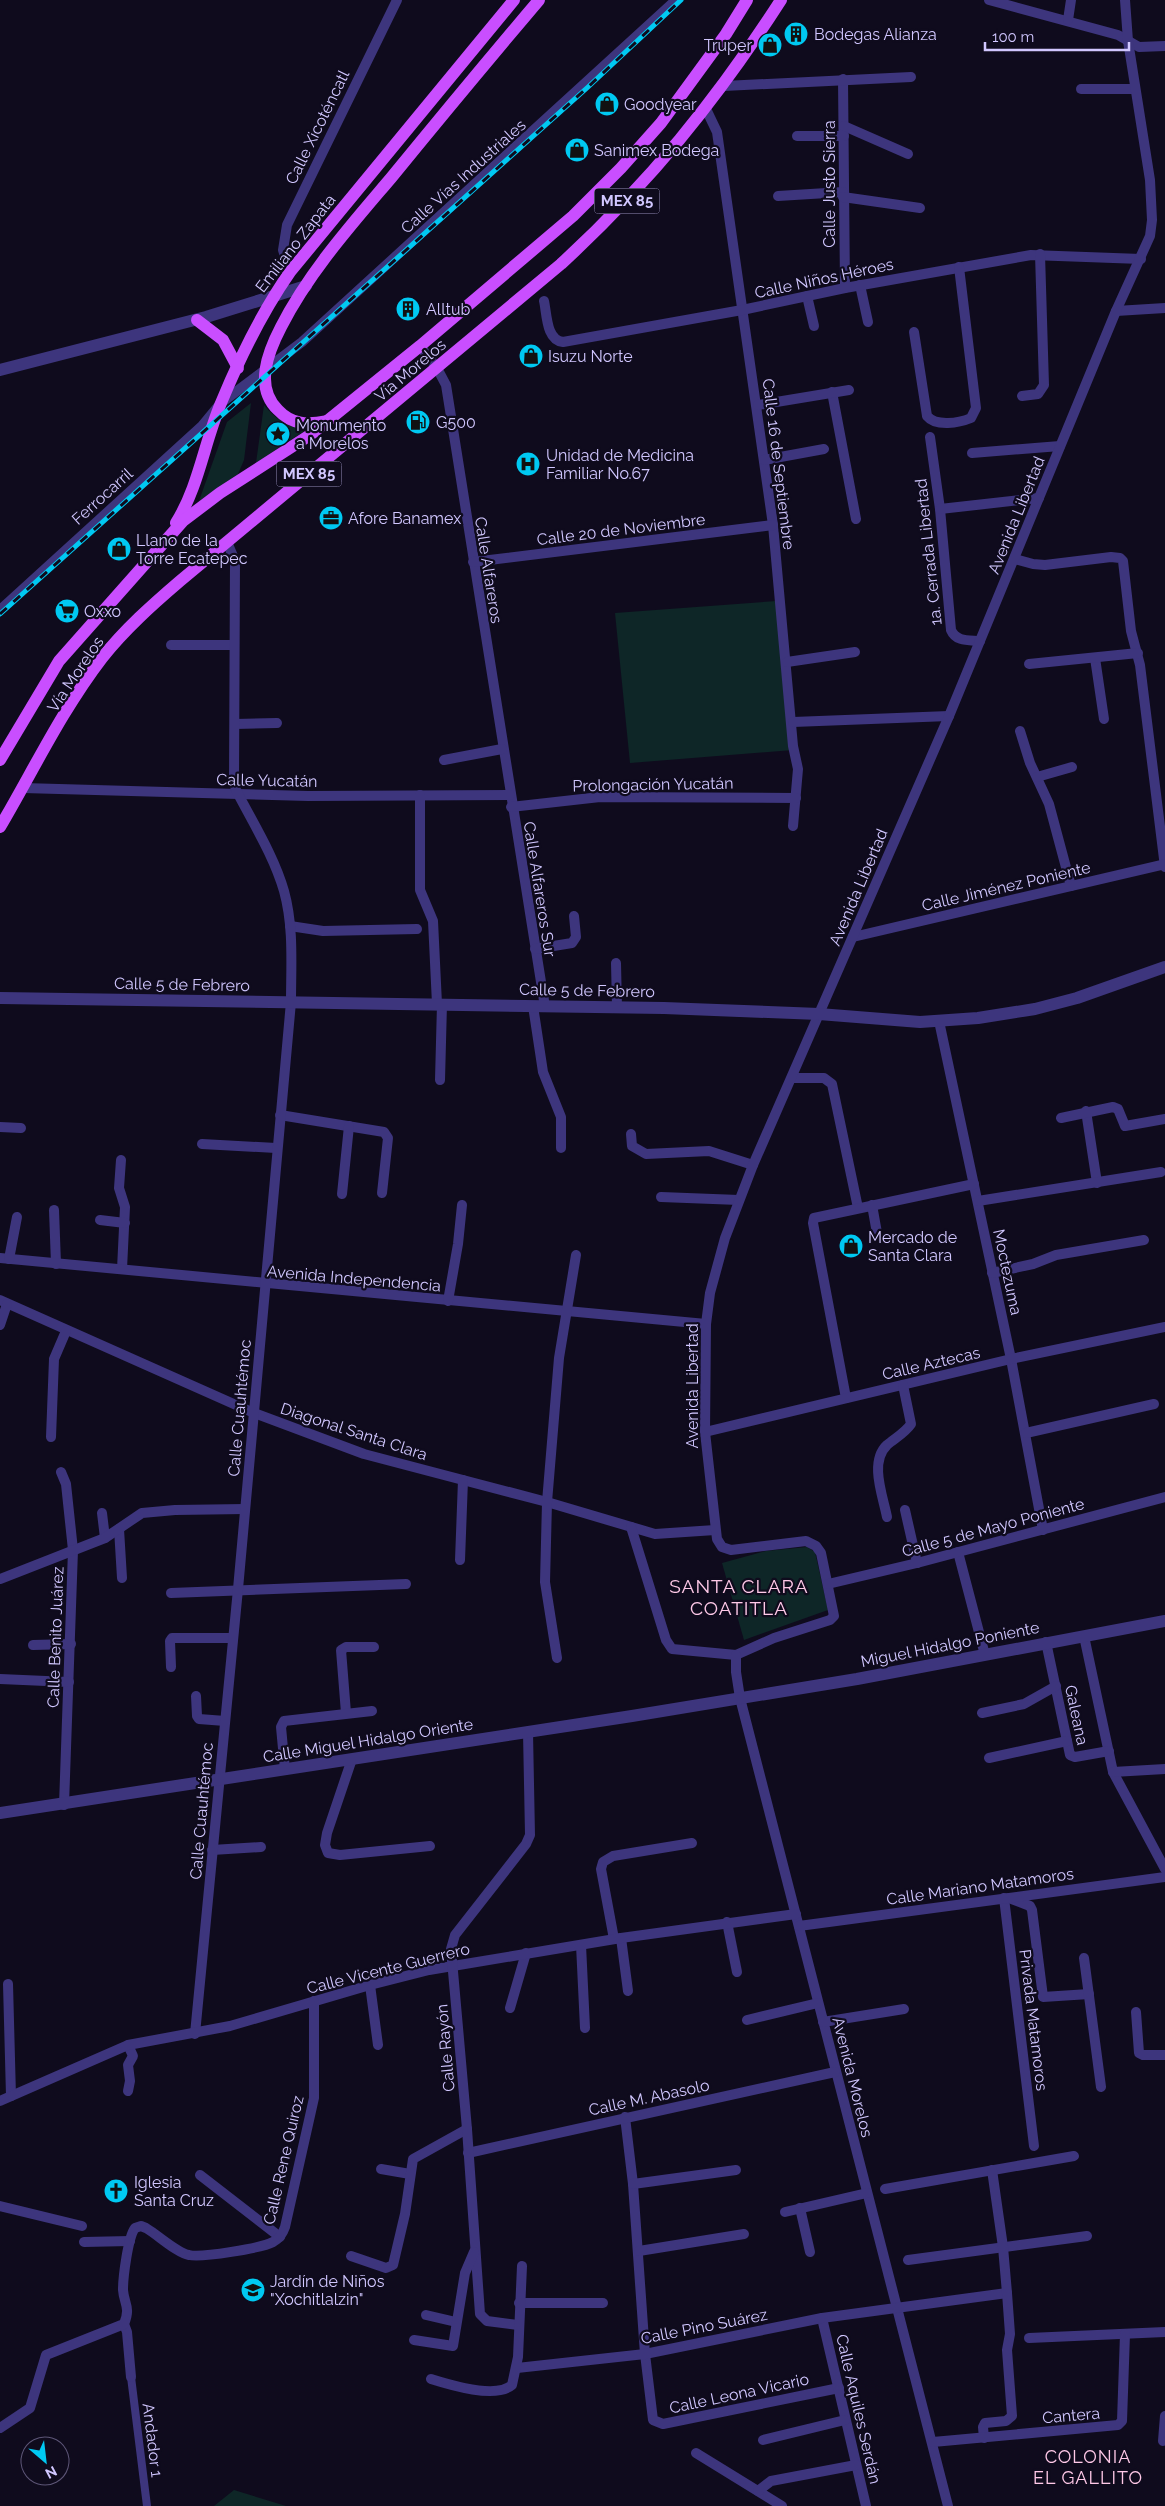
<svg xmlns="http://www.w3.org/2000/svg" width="1165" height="2506" font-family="Raleway,sans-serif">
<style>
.green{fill:#0e2627}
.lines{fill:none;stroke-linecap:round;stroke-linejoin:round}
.pedestrian{stroke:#3d357d;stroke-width:8}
.minor{stroke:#3d357d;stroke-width:10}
.tertiary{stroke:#3d357d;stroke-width:12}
.primary{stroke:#c94eff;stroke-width:12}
.rail-casing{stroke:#00c9f2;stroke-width:5}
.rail{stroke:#0f0b1d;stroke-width:3;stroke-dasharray:9;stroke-linecap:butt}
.labels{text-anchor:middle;stroke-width:4.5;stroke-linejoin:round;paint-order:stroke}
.shield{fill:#0f0b1d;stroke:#978fbb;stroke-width:1}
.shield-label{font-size:15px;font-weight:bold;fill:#d1c7ff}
.poi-label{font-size:16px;fill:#d1c7ff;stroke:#0f0b1d;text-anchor:start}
.street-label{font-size:16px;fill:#d1c7ff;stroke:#0f0b1d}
.neighbourhood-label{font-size:18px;letter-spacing:1px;fill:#ffc9e8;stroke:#0f0b1d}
.quarter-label{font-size:19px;letter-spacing:1px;fill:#ffc9e8;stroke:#0f0b1d}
</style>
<rect width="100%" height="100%" fill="#0f0b1d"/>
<g class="green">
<path d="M 251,403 L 244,460 L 238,474 L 199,501 L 227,422 Z"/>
<path d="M 264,405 C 276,420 288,426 307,429 L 256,463 Z"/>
<path d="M 777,601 L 793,750 L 630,763 L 615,613 Z"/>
<path d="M 807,1547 L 815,1552 L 828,1610 L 744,1640 L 722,1563 L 766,1551 Z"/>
<path d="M 234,2490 L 286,2506 L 214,2506 Z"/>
</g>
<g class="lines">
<path class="pedestrian" d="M 131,2377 L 147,2506"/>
<g class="minor">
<path d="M 989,0 L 1118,35 L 1139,47 L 1165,46"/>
<path d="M 1068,20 L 1071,0"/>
<path d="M 843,79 L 845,288"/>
<path d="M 724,86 L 911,77"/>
<path d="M 1081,89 L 1135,89"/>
<path d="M 706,109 L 717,132 L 773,525 L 793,746 L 798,769 L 793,826"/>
<path d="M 844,126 L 908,154"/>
<path d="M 797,136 L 844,136"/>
<path d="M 778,196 L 843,192"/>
<path d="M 843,197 L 920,208"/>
<path d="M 290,272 L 283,250 L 287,225 L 397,0"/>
<path d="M 860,285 L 868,322"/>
<path d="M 807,296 L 814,326"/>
<path d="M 544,301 C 547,314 546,340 563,342 L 742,310 L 845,288 L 1031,255 L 1141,259"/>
<path d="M 1116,311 L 1165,308"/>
<path d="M 914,332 L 927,416 C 936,427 959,423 971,418 L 976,408 L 959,267"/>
<path d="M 420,346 L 437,368 L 446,385 L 545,1007"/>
<path d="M 832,392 L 856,519"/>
<path d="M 1022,396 L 1038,394 L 1044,385 L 1040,254"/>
<path d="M 758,405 L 849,390"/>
<path d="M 930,437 L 940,509 L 951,630 C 956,642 969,640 980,641"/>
<path d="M 972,453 L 1060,446"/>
<path d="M 764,460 L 824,449"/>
<path d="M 940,509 L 1039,498"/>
<path d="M 1015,559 L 1033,564 L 1045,565 L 1111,557 L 1120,558 L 1123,561 L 1131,631 L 1140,665 L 1165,867"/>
<path d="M 473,562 L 773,525"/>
<path d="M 0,610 L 202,426 L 221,403 L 302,342 L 676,0"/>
<path d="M 171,645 L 234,645"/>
<path d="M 1095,658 L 1104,719"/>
<path d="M 787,662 L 855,652"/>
<path d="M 1029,664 L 1138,653"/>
<path d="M 793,722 L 949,716"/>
<path d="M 235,724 L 277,723"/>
<path d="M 1020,731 L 1030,763 L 1049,804 L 1071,886"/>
<path d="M 444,760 L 502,749"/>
<path d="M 1037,777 L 1072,767"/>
<path d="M 23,788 L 308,796 L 510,795"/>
<path d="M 420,795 L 420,890 L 433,921 L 437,1004"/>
<path d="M 511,807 L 600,797 L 796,798"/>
<path d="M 290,926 L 323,931 L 417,929"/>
<path d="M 853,937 L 1165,864"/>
<path d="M 535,949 L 572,943 L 576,937 L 574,916"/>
<path d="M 616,963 L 617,1007"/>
<path d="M 533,1006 L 543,1072 L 561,1117 L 561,1148"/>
<path d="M 939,1021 L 1011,1359 L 1043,1530"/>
<path d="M 792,1078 L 824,1078 L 832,1084 L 858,1208"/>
<path d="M 440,1080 L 442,1004"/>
<path d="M 1086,1111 L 1097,1183"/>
<path d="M 280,1115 L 384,1132 L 388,1138 L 382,1193"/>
<path d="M 1061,1118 L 1113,1107 L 1118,1109 L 1125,1126 L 1165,1119"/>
<path d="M 0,1127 L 21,1128"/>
<path d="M 631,1134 L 632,1146 L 646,1154 L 709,1151 L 753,1165"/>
<path d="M 202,1144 L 276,1148"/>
<path d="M 121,1160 L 119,1188 L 125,1207 L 122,1269"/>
<path d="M 342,1194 L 349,1126"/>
<path d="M 661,1197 L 739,1200"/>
<path d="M 978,1201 L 1161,1172"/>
<path d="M 872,1205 L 877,1233"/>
<path d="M 54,1210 L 56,1264"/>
<path d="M 100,1220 L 125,1223"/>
<path d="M 0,1258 L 706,1324"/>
<path d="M 9,1259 L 17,1217"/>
<path d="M 992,1273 L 1033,1264 L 1056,1255 L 1144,1240"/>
<path d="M 0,1300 L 254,1413 L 364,1454 L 547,1502 L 655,1534 L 715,1530"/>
<path d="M 448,1301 L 458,1244 L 462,1205"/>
<path d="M 0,1325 L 7,1304"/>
<path d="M 846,1398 L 813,1223 L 814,1218 L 974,1184"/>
<path d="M 705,1432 L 1011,1359 L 1165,1327"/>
<path d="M 1026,1433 L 1154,1404"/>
<path d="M 51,1437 L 54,1359 L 66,1331"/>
<path d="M 61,1472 L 66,1484 L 73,1550 L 64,1805"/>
<path d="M 905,1510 L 917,1563"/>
<path d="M 102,1513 L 105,1538"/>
<path d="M 887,1517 C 883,1496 869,1462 887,1445 C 895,1438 905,1433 911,1424 L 903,1385"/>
<path d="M 631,1527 L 666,1640 L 672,1649 L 736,1655 L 774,1638 L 830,1620 L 834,1616 L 821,1553 L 816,1546 L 806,1541 L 731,1550 L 722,1547 L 717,1539 L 705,1432 L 706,1324 L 710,1293 L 725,1238 L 753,1165 L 949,716 L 1116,311 L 1150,236 L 1152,220 L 1150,180 L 1128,41 L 1125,0"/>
<path d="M 119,1529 L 122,1578"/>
<path d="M 958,1552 L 985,1655"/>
<path d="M 460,1560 L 463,1480"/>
<path d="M 0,1579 L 105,1538 L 142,1513 L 175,1510 L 245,1509"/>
<path d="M 828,1584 L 917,1563 L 1165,1497"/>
<path d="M 171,1593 L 406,1584"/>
<path d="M 1084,1636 L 1113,1772 L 1165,1869"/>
<path d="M 1046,1642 L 1070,1755 L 1075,1757 L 1109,1751"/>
<path d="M 33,1645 L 71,1644"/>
<path d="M 736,1655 L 736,1672 L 740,1698 L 948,2506"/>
<path d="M 557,1658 L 545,1582 L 547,1502 L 559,1358 L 576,1255"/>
<path d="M 171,1667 L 170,1641 L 172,1638 L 233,1638"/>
<path d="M 0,1679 L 69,1682"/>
<path d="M 196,1696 L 197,1716 L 199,1719 L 225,1721"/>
<path d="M 346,1713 L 341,1650 L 346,1647 L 374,1647"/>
<path d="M 982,1713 L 1024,1704 L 1056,1686"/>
<path d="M 989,1758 L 1067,1741"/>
<path d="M 352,1759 L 327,1833 L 325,1845 L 328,1853 L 340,1855 L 430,1846"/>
<path d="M 285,1770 L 281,1727 L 284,1721 L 372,1711"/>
<path d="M 1113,1772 L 1165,1769"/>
<path d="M 212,1850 L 261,1847"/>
<path d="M 1004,1898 L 1034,2146"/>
<path d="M 1009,1898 L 1030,1906 L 1032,1910 L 1043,1997 L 1089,1994"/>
<path d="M 727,1922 L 737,1972"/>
<path d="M 799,1926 L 1165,1877"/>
<path d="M 621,1938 L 628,1991"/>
<path d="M 614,1939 L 601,1869 L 603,1862 L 613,1856 L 692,1843"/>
<path d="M 581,1945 L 585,2028"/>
<path d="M 1084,1958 L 1101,2087"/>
<path d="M 8,1984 L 11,2096"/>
<path d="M 370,1985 L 378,2045"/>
<path d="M 510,2008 L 526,1953"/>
<path d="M 1136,2012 L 1139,2053 L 1143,2055 L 1165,2055"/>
<path d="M 747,2020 L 818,2003"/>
<path d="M 823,2022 L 904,2009"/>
<path d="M 195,2034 L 238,1589 L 291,1002 C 291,965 294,927 284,891 C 274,856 253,823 236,790 L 234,781 L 235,561 L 227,542"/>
<path d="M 128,2091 L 130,2081 L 128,2065 L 133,2056 L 128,2045"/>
<path d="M 0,2101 L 128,2045 L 230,2026 L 370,1985 L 429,1970 L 621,1938 L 796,1914"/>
<path d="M 625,2117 L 633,2184 L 645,2354 L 653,2420 L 663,2424 L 839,2388"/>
<path d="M 468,2153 L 835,2072"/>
<path d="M 381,2169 L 410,2174"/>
<path d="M 200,2175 L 280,2237"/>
<path d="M 633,2184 L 736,2170"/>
<path d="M 885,2189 L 1074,2156"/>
<path d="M 0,2206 L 82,2226"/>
<path d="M 800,2208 L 810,2252"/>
<path d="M 785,2212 L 867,2193"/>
<path d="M 84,2242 L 130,2241"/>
<path d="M 639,2251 L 744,2234"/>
<path d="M 351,2256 L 386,2268 L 393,2265 L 405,2214 L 413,2159 L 467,2129"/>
<path d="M 908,2260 L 1087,2236"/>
<path d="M 519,2303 L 603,2303"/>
<path d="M 426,2315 L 456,2322"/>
<path d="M 822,2318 L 866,2506"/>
<path d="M 124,2324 L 127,2332 L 131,2377"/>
<path d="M 518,2325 L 487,2321 L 480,2314 L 467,2129 L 451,1949 L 455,1935 L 526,1844 L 530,1835 L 528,1732"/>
<path d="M 1029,2338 L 1165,2332"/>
<path d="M 414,2340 L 453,2346 L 465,2273 L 474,2252"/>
<path d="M 517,2368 L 645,2354 L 822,2318 L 1007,2293"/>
<path d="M 431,2379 C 450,2385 496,2399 512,2385 L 518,2357 L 522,2266"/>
<path d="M 0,2428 L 30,2408 L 46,2355 L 124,2324 C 131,2307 124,2304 123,2290 C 123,2277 128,2237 135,2228 L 141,2226 L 146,2228 C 158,2235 177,2253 189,2255 C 201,2258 262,2248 273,2242 C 279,2239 283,2233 285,2227 L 314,2098 L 314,2001"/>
<path d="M 984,2438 L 983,2427 L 985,2423 L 1006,2421 L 1012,2416 L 1007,2350 L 1010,2334 L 1007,2293 L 1003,2247 L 992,2170"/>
<path d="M 763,2440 L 845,2420"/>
<path d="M 1163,2441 L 1165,2416"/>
<path d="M 933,2442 L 1118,2425 L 1122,2421 L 1125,2334"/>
<path d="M 696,2453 L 782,2506"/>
<path d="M 758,2491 L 771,2481 L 856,2465"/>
</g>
<g class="tertiary">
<path d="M 0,370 L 206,317 L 306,286"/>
<path d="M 0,998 L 664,1008 L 819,1014 L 920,1022 L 978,1018 L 1035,1009 L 1077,998 L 1165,967"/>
<path d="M 0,1813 L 632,1716 L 857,1679 L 1165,1621"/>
</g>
<g class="primary">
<path d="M 197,320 L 223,340 L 238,368"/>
<path d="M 327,421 C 308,425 292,425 278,410 C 254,387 268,352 281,327 C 309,272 352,224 391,178 C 440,118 489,59 539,0"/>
<path d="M 176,523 C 199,486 204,443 221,403 C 240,357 262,312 290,272 L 514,0"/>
<path d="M 0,760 L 59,661 L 183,521 L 220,493 L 310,435 L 420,346 L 573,216 L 621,168 L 661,123 L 726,34 L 747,0"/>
<path d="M 0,827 C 33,771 62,710 102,658 C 125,629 152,605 180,581 L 561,264 C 649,183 716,101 781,0"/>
</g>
<defs>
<path id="rail" d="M 0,614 L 588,87 L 681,0"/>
</defs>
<use href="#rail" class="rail-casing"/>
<use href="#rail" class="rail"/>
</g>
<defs>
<symbol id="building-disc" viewBox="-11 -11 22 22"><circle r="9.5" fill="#00c9f2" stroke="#0f0b1d"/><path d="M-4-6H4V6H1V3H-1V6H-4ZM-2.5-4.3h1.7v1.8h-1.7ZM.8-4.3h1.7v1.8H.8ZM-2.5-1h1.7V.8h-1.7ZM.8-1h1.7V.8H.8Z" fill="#111"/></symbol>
<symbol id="shop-disc" viewBox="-11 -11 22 22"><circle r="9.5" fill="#00c9f2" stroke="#0f0b1d"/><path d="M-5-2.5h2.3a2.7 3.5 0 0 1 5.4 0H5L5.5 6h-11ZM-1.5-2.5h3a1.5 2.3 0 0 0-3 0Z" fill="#111"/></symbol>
<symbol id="fuel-disc" viewBox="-11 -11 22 22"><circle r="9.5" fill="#00c9f2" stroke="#0f0b1d"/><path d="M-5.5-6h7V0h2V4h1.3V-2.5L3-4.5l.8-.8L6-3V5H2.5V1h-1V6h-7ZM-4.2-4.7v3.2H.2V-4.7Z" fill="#111"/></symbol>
<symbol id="sight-disc" viewBox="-11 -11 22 22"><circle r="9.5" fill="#00c9f2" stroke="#0f0b1d"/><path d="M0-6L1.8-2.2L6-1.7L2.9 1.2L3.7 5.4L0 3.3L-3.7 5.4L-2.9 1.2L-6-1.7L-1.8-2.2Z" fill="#111"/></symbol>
<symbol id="hospital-disc" viewBox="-11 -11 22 22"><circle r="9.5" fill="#00c9f2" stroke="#0f0b1d"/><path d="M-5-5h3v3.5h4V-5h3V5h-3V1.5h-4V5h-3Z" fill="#111"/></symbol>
<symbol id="office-disc" viewBox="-11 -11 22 22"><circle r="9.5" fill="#00c9f2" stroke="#0f0b1d"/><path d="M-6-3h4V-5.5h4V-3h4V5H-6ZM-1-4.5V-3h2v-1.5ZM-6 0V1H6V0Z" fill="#111"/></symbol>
<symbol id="supermarket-disc" viewBox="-11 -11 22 22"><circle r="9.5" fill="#00c9f2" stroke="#0f0b1d"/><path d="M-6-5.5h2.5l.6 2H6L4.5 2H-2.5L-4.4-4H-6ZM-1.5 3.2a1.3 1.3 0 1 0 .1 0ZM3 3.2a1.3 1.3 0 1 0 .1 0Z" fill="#111"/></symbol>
<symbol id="church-disc" viewBox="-11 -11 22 22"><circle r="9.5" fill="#00c9f2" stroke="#0f0b1d"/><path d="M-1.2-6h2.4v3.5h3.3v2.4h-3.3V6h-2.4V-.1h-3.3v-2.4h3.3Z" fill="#111"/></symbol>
<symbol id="school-disc" viewBox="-11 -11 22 22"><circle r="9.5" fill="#00c9f2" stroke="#0f0b1d"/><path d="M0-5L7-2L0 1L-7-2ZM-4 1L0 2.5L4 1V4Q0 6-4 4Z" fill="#111"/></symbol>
</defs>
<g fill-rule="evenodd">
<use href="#building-disc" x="782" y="20" width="28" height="28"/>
<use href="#shop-disc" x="756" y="31" width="28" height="28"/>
<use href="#shop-disc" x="593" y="90" width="28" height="28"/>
<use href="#shop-disc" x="563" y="136" width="28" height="28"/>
<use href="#building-disc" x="394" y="295" width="28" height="28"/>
<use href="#shop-disc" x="517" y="342" width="28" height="28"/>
<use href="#fuel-disc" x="404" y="408" width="28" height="28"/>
<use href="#sight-disc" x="264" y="420" width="28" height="28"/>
<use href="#hospital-disc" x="514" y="450" width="28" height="28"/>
<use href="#office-disc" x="317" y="504" width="28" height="28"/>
<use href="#shop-disc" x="105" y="535" width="28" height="28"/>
<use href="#supermarket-disc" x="53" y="597" width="28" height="28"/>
<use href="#shop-disc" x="837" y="1232" width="28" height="28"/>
<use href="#church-disc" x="102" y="2177" width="28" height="28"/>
<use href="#school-disc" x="239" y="2276" width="28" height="28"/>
</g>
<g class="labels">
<g class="shield">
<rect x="594.5" y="188.5" width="65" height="25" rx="4"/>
<rect x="276.5" y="461.5" width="65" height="25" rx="4"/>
</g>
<g class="shield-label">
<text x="627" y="206">MEX 85</text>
<text x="309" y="479">MEX 85</text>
</g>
<g class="poi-label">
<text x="814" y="40">Bodegas Alianza</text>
<text x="752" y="51" text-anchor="end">Truper</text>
<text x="624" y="110">Goodyear</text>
<text x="594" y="156">Sanimex Bodega</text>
<text x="426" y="315">Alltub</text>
<text x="548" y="362">Isuzu Norte</text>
<text x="436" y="428">G500</text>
<text x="296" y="431">Monumento<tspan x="296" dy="18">a Morelos</tspan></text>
<text x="546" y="461">Unidad de Medicina<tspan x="546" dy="18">Familiar No.67</tspan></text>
<text x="348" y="524">Afore Banamex</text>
<text x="136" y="546">Llano de la<tspan x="136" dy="18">Torre Ecatepec</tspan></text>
<text x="84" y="617">Oxxo</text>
<text x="868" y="1243">Mercado de<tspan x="868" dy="18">Santa Clara</tspan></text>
<text x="134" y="2188">Iglesia<tspan x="134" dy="18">Santa Cruz</tspan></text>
<text x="270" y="2287">Jardín de Niños<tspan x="270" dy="18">"Xochitlalzin"</tspan></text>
</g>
<g class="street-label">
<text transform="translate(317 127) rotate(-64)" y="6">Calle Xicoténcatl</text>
<text transform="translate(463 176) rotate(-42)" y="6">Calle Vías Industriales</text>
<text transform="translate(829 184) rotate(-90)" y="6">Calle Justo Sierra</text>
<text transform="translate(295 243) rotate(-52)" y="6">Emiliano Zapata</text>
<text transform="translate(824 278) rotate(-12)" y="6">Calle Niños Héroes</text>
<text transform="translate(410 370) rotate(-40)" y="6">Vía Morelos</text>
<text transform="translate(779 464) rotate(83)" y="6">Calle 16 de Septiembre</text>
<text transform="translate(102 496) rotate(-42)" y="6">Ferrocarril</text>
<text transform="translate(1016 515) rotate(-68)" y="6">Avenida Libertad</text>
<text transform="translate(621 529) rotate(-7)" y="6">Calle 20 de Noviembre</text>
<text transform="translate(928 552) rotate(-96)" y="6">1a. Cerrada Libertad</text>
<text transform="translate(489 570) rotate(81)" y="6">Calle Alfareros</text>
<text transform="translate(75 674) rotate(-56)" y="6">Vía Morelos</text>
<text transform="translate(267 780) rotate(1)" y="6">Calle Yucatán</text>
<text transform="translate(653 784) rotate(-1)" y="6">Prolongación Yucatán</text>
<text transform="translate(1006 886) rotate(-13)" y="6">Calle Jiménez Poniente</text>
<text transform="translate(858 887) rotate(-67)" y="6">Avenida Libertad</text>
<text transform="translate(540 889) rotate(81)" y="6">Calle Alfareros Sur</text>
<text transform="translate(182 984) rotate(1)" y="6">Calle 5 de Febrero</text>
<text transform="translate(587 990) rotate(1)" y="6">Calle 5 de Febrero</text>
<text transform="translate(1008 1272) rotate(78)" y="6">Moctezuma</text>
<text transform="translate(354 1278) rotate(5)" y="6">Avenida Independencia</text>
<text transform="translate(931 1363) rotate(-13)" y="6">Calle Aztecas</text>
<text transform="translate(692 1386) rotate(-90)" y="6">Avenida Libertad</text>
<text transform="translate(239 1408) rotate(-85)" y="6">Calle Cuauhtémoc</text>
<text transform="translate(354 1431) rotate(18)" y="6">Diagonal Santa Clara</text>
<text transform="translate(993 1527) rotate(-15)" y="6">Calle 5 de Mayo Poniente</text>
<text transform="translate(55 1637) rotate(-88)" y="6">Calle Benito Juárez</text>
<text transform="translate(950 1644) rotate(-11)" y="6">Miguel Hidalgo Poniente</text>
<text transform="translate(1077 1715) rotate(78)" y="6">Galeana</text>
<text transform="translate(368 1740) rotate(-9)" y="6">Calle Miguel Hidalgo Oriente</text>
<text transform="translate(201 1811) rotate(-85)" y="6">Calle Cuauhtémoc</text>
<text transform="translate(980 1886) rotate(-8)" y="6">Calle Mariano Matamoros</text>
<text transform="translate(388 1968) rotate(-14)" y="6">Calle Vicente Guerrero</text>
<text transform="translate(1034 2020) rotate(83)" y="6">Privada Matamoros</text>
<text transform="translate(445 2048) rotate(-95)" y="6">Calle Rayón</text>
<text transform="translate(853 2077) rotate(76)" y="6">Avenida Morelos</text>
<text transform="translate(649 2097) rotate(-12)" y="6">Calle M. Abasolo</text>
<text transform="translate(283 2160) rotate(-77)" y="6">Calle Rene Quiroz</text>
<text transform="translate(704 2326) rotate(-11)" y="6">Calle Pino Suárez</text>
<text transform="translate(739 2393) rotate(-12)" y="6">Calle Leona Vicario</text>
<text transform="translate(859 2409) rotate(77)" y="6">Calle Aquiles Serdán</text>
<text transform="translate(1071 2415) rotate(-5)" y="6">Cantera</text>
<text transform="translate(153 2440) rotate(83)" y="6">Andador 1</text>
</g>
<g class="neighbourhood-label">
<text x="1088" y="2463">COLONIA<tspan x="1088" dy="21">EL GALLITO</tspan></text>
</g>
<g class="quarter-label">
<text x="739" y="1593">SANTA CLARA<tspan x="739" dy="22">COATITLA</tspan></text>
</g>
</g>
<g transform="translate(45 2461) rotate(152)"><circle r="24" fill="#0f0b1d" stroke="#5d5677"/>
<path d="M0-4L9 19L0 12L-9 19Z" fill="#00c9f2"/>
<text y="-8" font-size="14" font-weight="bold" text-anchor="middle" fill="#d1c7ff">N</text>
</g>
<path d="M985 42v8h144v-8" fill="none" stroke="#d1c7ff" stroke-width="2.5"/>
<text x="992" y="42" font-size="15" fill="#d1c7ff" stroke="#0f0b1d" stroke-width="4" paint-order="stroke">100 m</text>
</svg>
